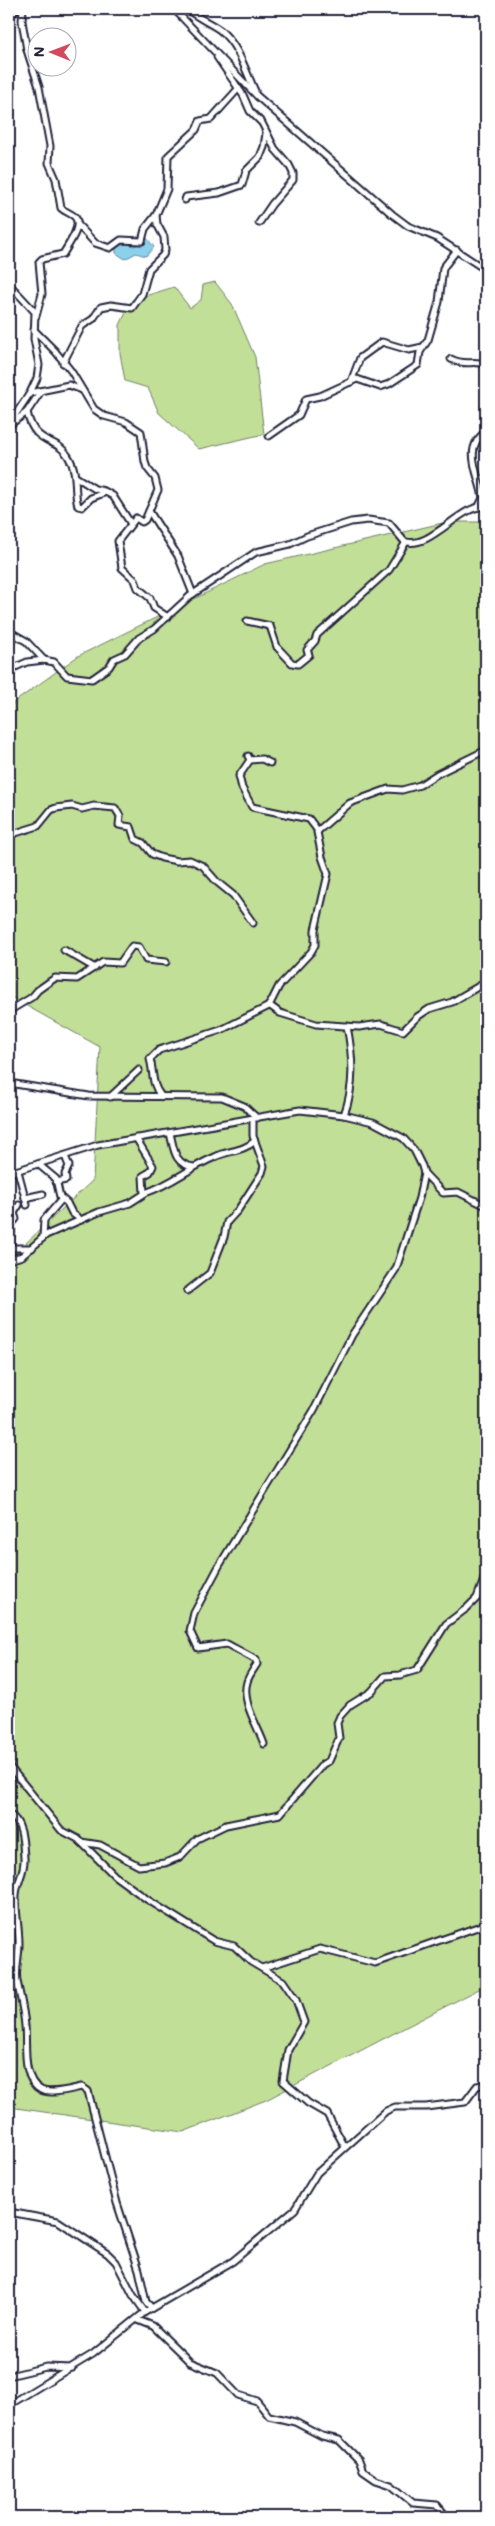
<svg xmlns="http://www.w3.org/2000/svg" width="495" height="2526" font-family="Mali,sans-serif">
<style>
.green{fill:#c1df97;stroke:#728069}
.water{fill:#8bd1ec;stroke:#618ba5}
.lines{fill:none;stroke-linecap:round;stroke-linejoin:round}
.minor-casing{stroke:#22223b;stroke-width:9}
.minor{stroke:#fff;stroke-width:5}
</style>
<rect width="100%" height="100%" fill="#fff"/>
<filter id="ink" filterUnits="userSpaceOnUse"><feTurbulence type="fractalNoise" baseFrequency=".02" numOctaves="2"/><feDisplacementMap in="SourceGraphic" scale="10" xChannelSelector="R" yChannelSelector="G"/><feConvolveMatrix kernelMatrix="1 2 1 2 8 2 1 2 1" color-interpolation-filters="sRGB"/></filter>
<g filter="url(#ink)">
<g class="green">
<path d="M 215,282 L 232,304 L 255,357 L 264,434 L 199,449 L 159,413 L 148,388 L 125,381 L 120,353 L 120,325 L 132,300 L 174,287 L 190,308 L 201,300 L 203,285 Z"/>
<path d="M 447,522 L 486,522 L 486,1970 L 481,1988 L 266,2100 L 183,2132 L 9,2107 L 9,1259 L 93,1180 L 100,1047 L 9,996 L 9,706 L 78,656 L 265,564 Z"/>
</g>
<path class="water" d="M 146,237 L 154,247 L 146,256 L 136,253 L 125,259 L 116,253 L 116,246 L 121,242 L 134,246 L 143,243 Z"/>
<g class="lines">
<defs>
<g id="minor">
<path d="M 23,9 L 22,21 L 27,50 L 39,87 L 50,146 L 49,163 L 56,179 L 61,208 C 65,212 71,213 75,217 C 83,226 68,245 63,254 L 42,259 L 39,262 L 42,294 L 36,316"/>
<path d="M 174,9 L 257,96 L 392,214 L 408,226 L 437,238 L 486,270"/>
<path d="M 187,9 C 197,18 209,22 220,30 C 239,46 245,70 255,91"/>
<path d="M 9,19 L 16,9"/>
<path d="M 217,57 L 243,95 L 250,111 L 262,123 L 275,149 L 289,165 L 293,173 L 293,180 L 272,204 L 259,223"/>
<path d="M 185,200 L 186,197 L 219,193 L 242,185 L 246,171 L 260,157 L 264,147 L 266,133"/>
<path d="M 78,225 L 95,243 L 110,248 L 121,240 L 142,241 L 145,229 L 156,215"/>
<path d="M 9,284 L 35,312 L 34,339 L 39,365 L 37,378 L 30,393 L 9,424"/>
<path d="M 34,330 L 55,351 L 71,371 L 94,409 L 104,416 L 126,422 L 141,432 L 145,462 L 147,468 L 155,478 L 158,490 L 145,520 L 142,522 L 136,518 L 118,541 L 122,568 L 135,580 L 138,588 L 150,598 L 154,608 L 168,617"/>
<path d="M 451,359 C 466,367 474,359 486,365"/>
<path d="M 63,363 L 82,326 L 93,319 L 101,307 L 111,305 L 132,308 L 142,294 L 149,269 L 163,255 L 165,250 L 164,237 L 157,224 L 156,215 L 167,189 L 168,156 L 196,130 L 200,121 L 211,119 L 238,89"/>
<path d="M 351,382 L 360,358 L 382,342 L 409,350 L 423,347"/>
<path d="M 30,393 L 69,385 L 82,390"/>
<path d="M 27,412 C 34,446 57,437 68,456 C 79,473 73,490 78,506 L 82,507 L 91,498 L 106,492"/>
<path d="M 12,423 L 27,412 L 41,391"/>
<path d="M 269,436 L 299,415 L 306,399 L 320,396 L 357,379 L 380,387 L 389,384 L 418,365 L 420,352 L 428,340 L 439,302 L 443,268 L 457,250"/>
<path d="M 76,477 L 95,489 L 104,491 L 113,496 L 131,524"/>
<path d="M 479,506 L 483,498 C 480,476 461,448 486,432"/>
<path d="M 149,511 L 178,556 L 193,594"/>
<path d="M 247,621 L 270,626 L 277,647 L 292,663 L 298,664 L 309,655 L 307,650 L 315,641 L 317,635 L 389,570 L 406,542"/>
<path d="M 9,627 L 12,633 L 26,641 L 44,660"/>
<path d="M 9,670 L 27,662 L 44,660 L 54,662 L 67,676 L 92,679 L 109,667 L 114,659 L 125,654 L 139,638 L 154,629 L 190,596 L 256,552 L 290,544 L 307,536 L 351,522 L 368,520 L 389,523 L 404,541 C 429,552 462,502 486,507"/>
<path d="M 248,756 L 250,760 L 239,776 L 242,788 L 252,807 L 309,819 L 318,831"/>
<path d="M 250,760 L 262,759 L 270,763"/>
<path d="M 9,835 L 38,826 L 51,810 L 56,808 L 72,806 L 82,809 L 94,806 L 115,808 L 120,816 L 119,825 L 131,827 L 135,839 L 143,843 L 152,854 L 162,858 L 177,861 L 190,860 L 203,866 L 217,882 L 233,895 L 253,923"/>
<path d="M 64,950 L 95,968"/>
<path d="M 269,1005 L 280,1013 L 316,1024 L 359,1027 L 381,1024 L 403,1031 L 417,1017 L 429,1009 L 452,1002 L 486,982"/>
<path d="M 9,1011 L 32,997 L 38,990 L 55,978 L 77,979 L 103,962 L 120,963 L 132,946 L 139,947 L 146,960 L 166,962"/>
<path d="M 9,1083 L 89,1096 L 222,1097 L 244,1106 L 257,1118"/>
<path d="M 161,1096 C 151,1084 154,1073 150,1059 L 159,1050 L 221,1030 L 269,1006 L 279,986 L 311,952 L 315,945 L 315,930 L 328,874 L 322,857 L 317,832 L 320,829 L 350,803 L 388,789 L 402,790 L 420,785 L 437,774 L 486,750"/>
<path d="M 110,1097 L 139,1070"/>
<path d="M 344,1115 C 355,1085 353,1057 347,1026"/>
<path d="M 170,1133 C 174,1149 174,1165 194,1167"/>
<path d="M 38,1164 L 56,1179 L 60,1197 L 67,1203 L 72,1213 L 81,1220"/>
<path d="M 18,1171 L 27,1205"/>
<path d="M 9,1173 L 98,1145 L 300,1110 L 344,1115 L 373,1122 L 403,1138 L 414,1150 L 422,1166 L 424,1173 L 419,1198 L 396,1269 L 352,1335 L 314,1410 L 219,1566 L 194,1613 L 190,1631 L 198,1648 L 227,1644 L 256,1660 L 257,1664 C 254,1669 249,1675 247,1682 C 241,1702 258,1726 264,1744"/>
<path d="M 424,1173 L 443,1193 L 458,1192 L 486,1206"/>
<path d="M 56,1182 L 66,1180 L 65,1174 L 69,1166 L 65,1156"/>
<path d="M 145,1193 C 171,1185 190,1167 215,1157 C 229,1150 242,1152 255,1141"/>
<path d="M 25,1198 L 43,1194"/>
<path d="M 43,1238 L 44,1220 L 62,1199"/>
<path d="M 10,1247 L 12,1223 L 16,1219 L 14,1213 L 19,1205"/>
<path d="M 9,1248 L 32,1248"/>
<path d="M 9,1260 L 22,1256 L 46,1235 L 99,1212 L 130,1203 L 144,1194 L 143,1176 L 150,1172 L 153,1166 L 136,1138"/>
<path d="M 187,1291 L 210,1273 L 224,1237 L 227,1222 L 238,1210 L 262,1173 L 264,1166 L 253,1136 L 253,1119"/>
<path d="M 9,1766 L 61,1830 L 78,1839 L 115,1876 L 148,1900 L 214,1941 L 234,1946 L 251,1962 L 283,1981 L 296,2000 L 304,2022 L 288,2050 L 283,2081 L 308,2103 L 327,2114 L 345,2147"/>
<path d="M 9,1814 C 23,1822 23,1843 24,1858 C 25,1872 17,1881 16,1895 C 15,1911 19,1927 19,1944 C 19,1957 15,1968 17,1981 C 20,1996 24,2011 25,2026 C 27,2044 21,2079 41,2090 C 51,2095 71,2089 82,2087 L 88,2091 L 117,2203 L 139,2270 L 146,2302 L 152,2308"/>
<path d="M 81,1842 L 100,1845 L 139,1866 L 165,1863 L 180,1857 L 197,1839 L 226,1825 L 280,1814 L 323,1764 L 329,1761 L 339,1738 L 337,1723 L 340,1716 L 350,1705 L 371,1692 L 385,1676 L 400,1675 L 417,1670 L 446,1624 L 467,1608 L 477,1598 L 486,1574"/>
<path d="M 262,1968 L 320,1949 L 375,1963 L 486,1924"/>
<path d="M 9,2212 L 58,2221 L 108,2254 L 116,2262 L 133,2295 L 145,2312"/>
<path d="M 138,2320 L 153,2326 L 190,2362 L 217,2373 L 238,2395 L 257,2401 L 269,2416 L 295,2422 L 322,2436 L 339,2440 L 359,2460 L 363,2471 L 376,2480 L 391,2485 L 413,2503 L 437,2505 L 447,2517"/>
<path d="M 9,2376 L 46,2367 L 72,2368"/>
<path d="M 9,2405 L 93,2354 L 145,2312 L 233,2261 L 295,2209 L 317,2173 L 386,2111 L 395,2107 L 426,2107 L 465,2102 L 477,2086 L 486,2084"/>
</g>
</defs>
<use href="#minor" class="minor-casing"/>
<use href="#minor" class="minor"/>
</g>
</g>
<rect width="495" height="2526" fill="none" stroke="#fff" stroke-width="30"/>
<rect x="15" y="15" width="465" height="2496" fill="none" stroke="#22223b" stroke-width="2" filter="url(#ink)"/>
<g transform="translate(52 52) rotate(271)"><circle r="24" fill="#ffffff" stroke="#a7a7b1"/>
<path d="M0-4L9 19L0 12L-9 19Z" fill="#d1495b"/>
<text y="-8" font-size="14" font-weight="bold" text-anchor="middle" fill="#22223b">N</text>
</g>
</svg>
